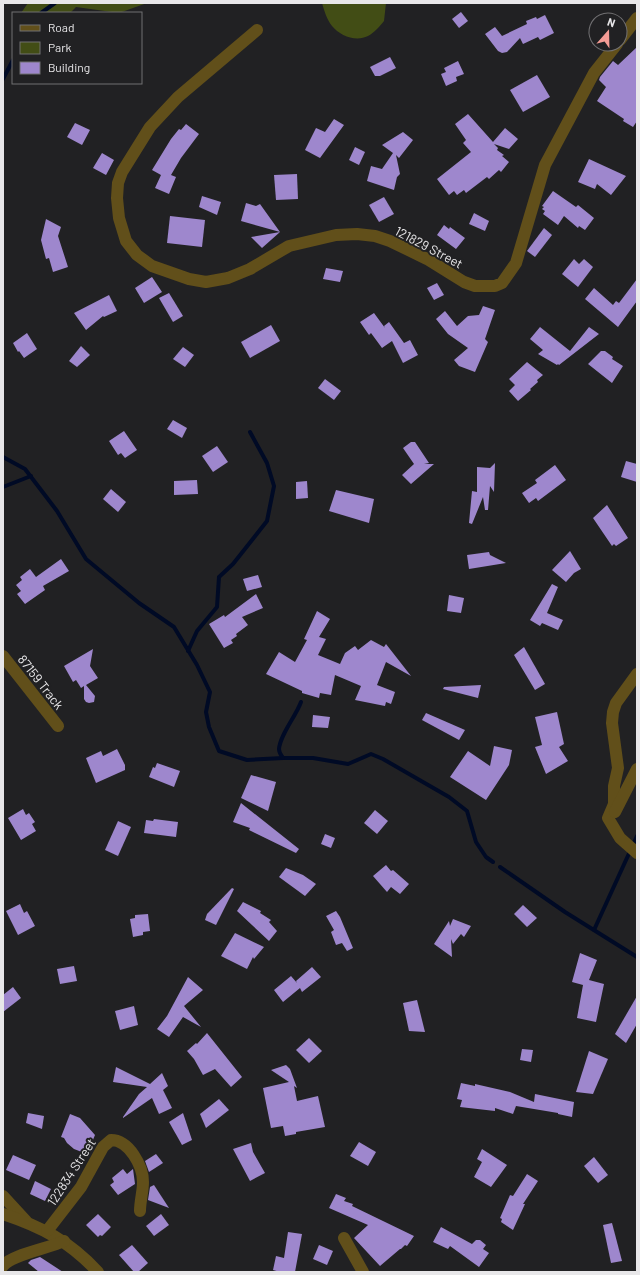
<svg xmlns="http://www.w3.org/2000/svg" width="640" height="1275" font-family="Barlow,sans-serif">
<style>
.green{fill:#424d15}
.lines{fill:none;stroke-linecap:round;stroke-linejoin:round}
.stream{stroke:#000a25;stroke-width:4}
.building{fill:#9e87cd}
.street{stroke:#614f1a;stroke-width:12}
.labels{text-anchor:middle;stroke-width:4;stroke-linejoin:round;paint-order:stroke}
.street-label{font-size:13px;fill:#e8e7e9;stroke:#212123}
</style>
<rect width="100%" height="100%" fill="#212123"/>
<g class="green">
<path d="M 28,3 L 147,3 L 119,13 L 76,7 L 70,13 L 21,13 Z"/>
<path d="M 322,3 L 386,3 L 384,21 C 380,26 374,33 368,36 C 356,42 340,36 332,26 C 327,20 324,10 322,3 Z"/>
</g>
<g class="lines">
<g class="stream">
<path d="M 41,13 L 55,3"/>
<path d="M 3,79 L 13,60"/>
<path d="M 3,457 L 25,469 L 57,511 L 86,559 L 139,603 L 174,627 L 197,665 L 210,692 L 206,712 L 209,727 L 219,751 L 247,760 L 283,758 L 313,758 L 348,764 L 371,754 L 383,759 L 449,797 L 467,811 L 476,842 L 486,857 L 493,862"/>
<path d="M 3,487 L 31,476"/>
<path d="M 188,651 L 197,631 L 217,607 L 219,577 L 233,564 L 267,521 L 274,486 L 267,463 L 250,432"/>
<path d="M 283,758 C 281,755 279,753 279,749 C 280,735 296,716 301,702"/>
<path d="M 500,867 L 565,912 L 637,957"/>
<path d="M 594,930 L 637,836"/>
</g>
</g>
<g class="building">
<path d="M 461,12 L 468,21 L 459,28 L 452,19 Z"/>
<path d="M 545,15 L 554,33 L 540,40 L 538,37 L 523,44 L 520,38 L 507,52 L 502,53 L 498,51 L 485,34 L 495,27 L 502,36 L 527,24 L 526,21 L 536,17 L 537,19 Z"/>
<path d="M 637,47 L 637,121 L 633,127 L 623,121 L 624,119 L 597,101 L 606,87 L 599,80 L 600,77 L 613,61 L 618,65 Z"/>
<path d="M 390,57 L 396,68 L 380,76 L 375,76 L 370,67 Z"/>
<path d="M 458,61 L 464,74 L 456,77 L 457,81 L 446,86 L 441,74 L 446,72 L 444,68 Z"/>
<path d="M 537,75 L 550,97 L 523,112 L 510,90 Z"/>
<path d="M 468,114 L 493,142 L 505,128 L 518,139 L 509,149 L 494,144 L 498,148 L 497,150 L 504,155 L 502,156 L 509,162 L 501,172 L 499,170 L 489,179 L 487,177 L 466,193 L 464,190 L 457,195 L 454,191 L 449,195 L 437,179 L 471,152 L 463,143 L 466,140 L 455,124 Z"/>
<path d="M 334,119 L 344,125 L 320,158 L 305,150 L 316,128 L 325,132 Z"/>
<path d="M 75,123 L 90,130 L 82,145 L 67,137 Z"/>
<path d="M 186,124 L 199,134 L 181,158 L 171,175 L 176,177 L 169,194 L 155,188 L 161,175 L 152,170 L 171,139 L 179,129 L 181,130 Z"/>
<path d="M 403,132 L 413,140 L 399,158 L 396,155 L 400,174 L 397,177 L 394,190 L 367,181 L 371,166 L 382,169 L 393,153 L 382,145 Z"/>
<path d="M 355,147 L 365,152 L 359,165 L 349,160 Z"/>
<path d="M 102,153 L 114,160 L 106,175 L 93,168 Z"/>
<path d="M 589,159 L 626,176 L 611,195 L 597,184 L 595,189 L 578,182 Z"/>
<path d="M 297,174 L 298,199 L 276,200 L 274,175 Z"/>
<path d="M 553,191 L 576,207 L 578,205 L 594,218 L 585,230 L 579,226 L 578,228 L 564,216 L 558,225 L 543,214 L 545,211 L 542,209 L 544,207 L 542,206 Z"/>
<path d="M 202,196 L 221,202 L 217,215 L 199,207 Z"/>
<path d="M 384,197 L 394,214 L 379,222 L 369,205 Z"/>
<path d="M 246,203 L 256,206 L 260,204 L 280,232 L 241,221 Z"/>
<path d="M 474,213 L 489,221 L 485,231 L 469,224 Z"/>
<path d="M 170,216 L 205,220 L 202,247 L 167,243 Z"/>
<path d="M 46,219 L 61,227 L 58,236 L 68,267 L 53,272 L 49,258 L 46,259 L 41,240 Z"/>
<path d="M 444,225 L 449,229 L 450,227 L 465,238 L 456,249 L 437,235 Z"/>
<path d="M 544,228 L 552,235 L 535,257 L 527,251 Z"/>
<path d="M 280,232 L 262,248 L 251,237 Z"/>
<path d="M 574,259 L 579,264 L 584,259 L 593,267 L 578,287 L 562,274 Z"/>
<path d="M 326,268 L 343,271 L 340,282 L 323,279 Z"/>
<path d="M 152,277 L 162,292 L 144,303 L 135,288 Z"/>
<path d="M 637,279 L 637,301 L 618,327 L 585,299 L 594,288 L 613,305 L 616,301 L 619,303 Z"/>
<path d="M 437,283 L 444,295 L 434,300 L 427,288 Z"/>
<path d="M 169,293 L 183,316 L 173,322 L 159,298 Z"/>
<path d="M 109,295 L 117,311 L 104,317 L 103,316 L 86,330 L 74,313 Z"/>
<path d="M 483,306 L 495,310 L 485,339 L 488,342 L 475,372 L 459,366 L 454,360 L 468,348 L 448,334 L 436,319 L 445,311 L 457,326 L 468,316 L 479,315 Z"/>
<path d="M 374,313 L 385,328 L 384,326 L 389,322 L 404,343 L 410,340 L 418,355 L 403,363 L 392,341 L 382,348 L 371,333 L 369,335 L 360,322 Z"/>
<path d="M 271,325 L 280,341 L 250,358 L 241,342 Z"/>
<path d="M 540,327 L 570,351 L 589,327 L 599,334 L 559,365 L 558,364 L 557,365 L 538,354 L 543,350 L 530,339 Z"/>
<path d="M 27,333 L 37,349 L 24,358 L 19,351 L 18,352 L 13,343 Z"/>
<path d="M 81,346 L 90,355 L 77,367 L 69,361 Z"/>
<path d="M 183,347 L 194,355 L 185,367 L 173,359 Z"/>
<path d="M 601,351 L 605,351 L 613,357 L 612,359 L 623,366 L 612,383 L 588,364 Z"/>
<path d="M 527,362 L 543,375 L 537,380 L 538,382 L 530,389 L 531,390 L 518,401 L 509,391 L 515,385 L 509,379 Z"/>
<path d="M 325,379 L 341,391 L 334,400 L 318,388 Z"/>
<path d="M 173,420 L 187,428 L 182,438 L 167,429 Z"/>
<path d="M 124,431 L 137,450 L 125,458 L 121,453 L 118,455 L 109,441 Z"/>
<path d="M 411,442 L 415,442 L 429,463 L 424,464 L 434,464 L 411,484 L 402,475 L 414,464 L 403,448 Z"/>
<path d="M 217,446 L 228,462 L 213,472 L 202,456 Z"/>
<path d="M 626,461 L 637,464 L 637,482 L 621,477 Z"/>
<path d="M 495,463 L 494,492 L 490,486 L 488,510 L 485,510 L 483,497 L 472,524 L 469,523 L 472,491 L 477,492 L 477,467 L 490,468 Z"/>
<path d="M 555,465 L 566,480 L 538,501 L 536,498 L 529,503 L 522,493 L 537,483 L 535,480 Z"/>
<path d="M 197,480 L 198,494 L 174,495 L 174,481 Z"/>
<path d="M 307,481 L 308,498 L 296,499 L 296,482 Z"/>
<path d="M 111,489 L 126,502 L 118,512 L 103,499 Z"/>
<path d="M 336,490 L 374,499 L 369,523 L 329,511 Z"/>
<path d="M 607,505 L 628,538 L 616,546 L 614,544 L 612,546 L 593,518 Z"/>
<path d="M 570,551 L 581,569 L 574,573 L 566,582 L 552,570 Z"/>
<path d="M 489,552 L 490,555 L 506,563 L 469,569 L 467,555 Z"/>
<path d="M 61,559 L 69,571 L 43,586 L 45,590 L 25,604 L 17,594 L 21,591 L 16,585 L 22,580 L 20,577 L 30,569 L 36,577 Z"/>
<path d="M 258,575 L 262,587 L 247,591 L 243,579 Z"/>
<path d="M 552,584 L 558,587 L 547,613 L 563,620 L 558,630 L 542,623 L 540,626 L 530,620 Z"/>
<path d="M 256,594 L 263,608 L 242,617 L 248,625 L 236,634 L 237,636 L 231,640 L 233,643 L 224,648 L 209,624 L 224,615 L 225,617 Z"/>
<path d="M 449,595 L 464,598 L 461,613 L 447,611 Z"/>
<path d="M 317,611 L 330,619 L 319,637 L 326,639 L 318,655 L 340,664 L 345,653 L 355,646 L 358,650 L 371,640 L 384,647 L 386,644 L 411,676 L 386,662 L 377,685 L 395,692 L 391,704 L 386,702 L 385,706 L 355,700 L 361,686 L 335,675 L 331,695 L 320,693 L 319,698 L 302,693 L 302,691 L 266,674 L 279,652 L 295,662 L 307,640 L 304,639 Z"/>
<path d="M 524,647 L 545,684 L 535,690 L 514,655 Z"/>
<path d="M 93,649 L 90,666 L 98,678 L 86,685 L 95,696 L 94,702 L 89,703 L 86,702 L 84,699 L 84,686 L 81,688 L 76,680 L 73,682 L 64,666 Z"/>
<path d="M 481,685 L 478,698 L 443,689 L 444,687 Z"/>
<path d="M 557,712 L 564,744 L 559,747 L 568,761 L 546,774 L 535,747 L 542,745 L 535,717 Z"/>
<path d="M 426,713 L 465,730 L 459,740 L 422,720 Z"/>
<path d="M 313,715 L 330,717 L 328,728 L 312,727 Z"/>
<path d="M 494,746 L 512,750 L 509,765 L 486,800 L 450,777 L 468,751 L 490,766 Z"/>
<path d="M 117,749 L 125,765 L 125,770 L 96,783 L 86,758 L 101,751 L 103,756 Z"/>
<path d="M 157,763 L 180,771 L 174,787 L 149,777 L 153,767 L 155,768 Z"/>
<path d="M 251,775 L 276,782 L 268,811 L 241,798 Z"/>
<path d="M 241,803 L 299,849 L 296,853 L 249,830 L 250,828 L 233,822 Z"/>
<path d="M 23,809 L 26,815 L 29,813 L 35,822 L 32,824 L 36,831 L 21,840 L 8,818 Z"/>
<path d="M 375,810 L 388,821 L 377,834 L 364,823 Z"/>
<path d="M 154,819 L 178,822 L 176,837 L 144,833 L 146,820 L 153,821 Z"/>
<path d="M 118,821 L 131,827 L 118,856 L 105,850 Z"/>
<path d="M 325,834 L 335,838 L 331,848 L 321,844 Z"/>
<path d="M 386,865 L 391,871 L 393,870 L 409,884 L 400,894 L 391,887 L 387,892 L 373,876 Z"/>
<path d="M 286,868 L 303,875 L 316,884 L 305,896 L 279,877 Z"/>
<path d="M 232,888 L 234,889 L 216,925 L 205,920 L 207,914 Z"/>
<path d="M 243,902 L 261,911 L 260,913 L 271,920 L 269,922 L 277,931 L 269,941 L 237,911 Z"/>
<path d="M 20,904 L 24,913 L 27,911 L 35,926 L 18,935 L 6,911 Z"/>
<path d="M 523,905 L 537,918 L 527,927 L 514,914 Z"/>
<path d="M 336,911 L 340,917 L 353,948 L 347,951 L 342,943 L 336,945 L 331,932 L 334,930 L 326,916 Z"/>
<path d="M 148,914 L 150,931 L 143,932 L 143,935 L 133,937 L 130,919 L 135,918 L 135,915 Z"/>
<path d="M 453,919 L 471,926 L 464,937 L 461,934 L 453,944 L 451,939 L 452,957 L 434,944 L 449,921 L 450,926 Z"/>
<path d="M 235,933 L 264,947 L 254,959 L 253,957 L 247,969 L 221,956 Z"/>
<path d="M 580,953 L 597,960 L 589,980 L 604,984 L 596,1022 L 577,1018 L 583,985 L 572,982 Z"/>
<path d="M 74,966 L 77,981 L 60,984 L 57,969 Z"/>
<path d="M 312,967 L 321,977 L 302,992 L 300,988 L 283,1002 L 274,990 L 291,976 L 297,983 L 296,981 Z"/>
<path d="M 188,977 L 203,990 L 184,1006 L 201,1027 L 183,1017 L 169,1037 L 157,1029 L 167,1016 Z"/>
<path d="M 13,987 L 21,998 L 3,1012 L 3,995 Z"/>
<path d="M 637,996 L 637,1024 L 626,1043 L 615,1034 Z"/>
<path d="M 417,1000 L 425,1032 L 409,1031 L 403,1003 Z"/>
<path d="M 134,1006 L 138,1025 L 120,1030 L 115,1011 Z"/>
<path d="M 207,1033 L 242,1077 L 231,1087 L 215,1069 L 203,1075 L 194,1059 L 187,1051 L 196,1043 L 197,1044 Z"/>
<path d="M 309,1038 L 322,1051 L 309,1063 L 296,1050 Z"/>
<path d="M 522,1049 L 533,1050 L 531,1062 L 520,1060 Z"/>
<path d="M 589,1051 L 608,1059 L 593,1094 L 576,1092 Z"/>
<path d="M 286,1065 L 290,1069 L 297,1088 L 294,1086 L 297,1101 L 318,1096 L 325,1127 L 296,1132 L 296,1134 L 285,1136 L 283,1126 L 271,1128 L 263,1088 L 289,1082 L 271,1070 Z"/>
<path d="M 116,1067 L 150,1084 L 162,1073 L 168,1086 L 163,1090 L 172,1108 L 159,1114 L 152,1098 L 123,1118 L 123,1117 L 139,1094 L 147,1087 L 113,1082 Z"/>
<path d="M 461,1083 L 475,1086 L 475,1084 L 510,1092 L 534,1102 L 535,1094 L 574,1102 L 572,1117 L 558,1114 L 558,1113 L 516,1106 L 513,1114 L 495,1108 L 495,1111 L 460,1107 L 462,1100 L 457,1099 Z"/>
<path d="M 219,1099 L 229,1110 L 206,1128 L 200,1114 Z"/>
<path d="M 28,1113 L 44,1116 L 42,1129 L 26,1123 Z"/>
<path d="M 183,1113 L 192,1140 L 182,1145 L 169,1122 Z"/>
<path d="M 70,1114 L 80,1118 L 95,1135 L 87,1154 L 74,1149 L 67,1143 L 64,1138 L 61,1137 Z"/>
<path d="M 359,1142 L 376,1152 L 368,1166 L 350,1156 Z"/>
<path d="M 251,1143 L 253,1152 L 265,1173 L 250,1181 L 233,1149 Z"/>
<path d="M 482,1149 L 507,1165 L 491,1187 L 474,1177 L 482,1162 L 477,1159 Z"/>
<path d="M 156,1154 L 163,1163 L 149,1172 L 145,1161 Z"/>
<path d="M 13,1155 L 36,1165 L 29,1180 L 6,1170 Z"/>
<path d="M 594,1157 L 608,1175 L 598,1183 L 584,1166 Z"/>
<path d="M 123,1169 L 127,1174 L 133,1169 L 135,1184 L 118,1195 L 110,1185 L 114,1182 L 112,1178 Z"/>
<path d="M 527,1174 L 538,1181 L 523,1204 L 525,1204 L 513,1230 L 501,1222 L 502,1219 L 500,1218 L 510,1195 L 513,1196 Z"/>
<path d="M 35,1181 L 51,1189 L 45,1201 L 30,1194 Z"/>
<path d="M 154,1185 L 169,1208 L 148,1200 L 150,1187 Z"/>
<path d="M 336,1194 L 346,1198 L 344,1201 L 353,1204 L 352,1206 L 414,1236 L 407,1246 L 405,1245 L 401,1249 L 400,1249 L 380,1266 L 354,1238 L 368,1225 L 329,1208 Z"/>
<path d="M 98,1214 L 111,1227 L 102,1236 L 100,1235 L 98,1237 L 86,1225 Z"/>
<path d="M 161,1214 L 169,1225 L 154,1236 L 146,1226 Z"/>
<path d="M 612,1223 L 622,1261 L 611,1263 L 603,1225 Z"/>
<path d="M 441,1227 L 472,1244 L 476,1240 L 480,1240 L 486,1245 L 483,1249 L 489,1253 L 479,1267 L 450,1246 L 448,1249 L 433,1242 Z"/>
<path d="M 288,1232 L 302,1234 L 295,1272 L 280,1272 L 273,1270 L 276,1256 L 284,1258 Z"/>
<path d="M 132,1245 L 148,1263 L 138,1272 L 134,1272 L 119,1255 Z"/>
<path d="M 319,1245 L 333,1251 L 327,1265 L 313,1259 Z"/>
<path d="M 40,1257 L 63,1272 L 39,1272 L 28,1263 L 31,1260 Z"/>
</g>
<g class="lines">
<g class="street">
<path d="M 257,30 L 178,97 L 150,127 L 122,172 L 118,183 L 117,198 L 119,218 L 126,241 L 137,255 L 152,266 L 189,279 L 206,282 L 228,278 L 250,269 L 289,246 L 336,235 L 357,234 L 375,236 L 390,241 L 427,259 L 464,282 L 475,286 L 495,286 L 502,283 L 516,263 L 545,165 L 594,73 L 617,44"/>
<path d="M 620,40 L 637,18"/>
<path d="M 3,656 L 58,726"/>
<path d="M 637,674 L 616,703 L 613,712 L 612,723 L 618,768 L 614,786 L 614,804 L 608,818 L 620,838 L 637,853"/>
<path d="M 615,812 L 637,769"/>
<path d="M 3,1196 L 26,1221"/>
<path d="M 3,1214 C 42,1227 69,1241 98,1272"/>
<path d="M 47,1231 L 81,1187 L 103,1147 L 111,1140 C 129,1140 143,1166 143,1182 C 143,1192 140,1201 140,1211"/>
<path d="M 344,1238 L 363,1272"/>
<path d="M 3,1266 C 10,1255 50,1248 64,1241"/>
</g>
</g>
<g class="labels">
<g class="street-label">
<text transform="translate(429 247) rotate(28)" y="5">121829 Street</text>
<text transform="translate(41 682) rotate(52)" y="5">87159 Track</text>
<text transform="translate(71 1172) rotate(-57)" y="5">122834 Street</text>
</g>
</g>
<rect width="640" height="1275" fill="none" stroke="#e8e7e9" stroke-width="8"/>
<rect x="12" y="12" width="130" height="72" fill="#212123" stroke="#717072"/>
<rect x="20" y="25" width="20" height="6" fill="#614f1a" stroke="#717072"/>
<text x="48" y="32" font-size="12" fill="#e8e7e9">Road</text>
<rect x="20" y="42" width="20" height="12" fill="#424d15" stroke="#717072"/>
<text x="48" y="52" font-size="12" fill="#e8e7e9">Park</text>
<rect x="20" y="62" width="20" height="12" fill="#9e87cd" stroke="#717072"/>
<text x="48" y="72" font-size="12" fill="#e8e7e9">Building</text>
<g transform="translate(608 32) rotate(20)"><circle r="19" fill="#212123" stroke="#717072"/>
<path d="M0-3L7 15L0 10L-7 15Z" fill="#f59c95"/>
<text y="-6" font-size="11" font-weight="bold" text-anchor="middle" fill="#e8e7e9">N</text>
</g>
</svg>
